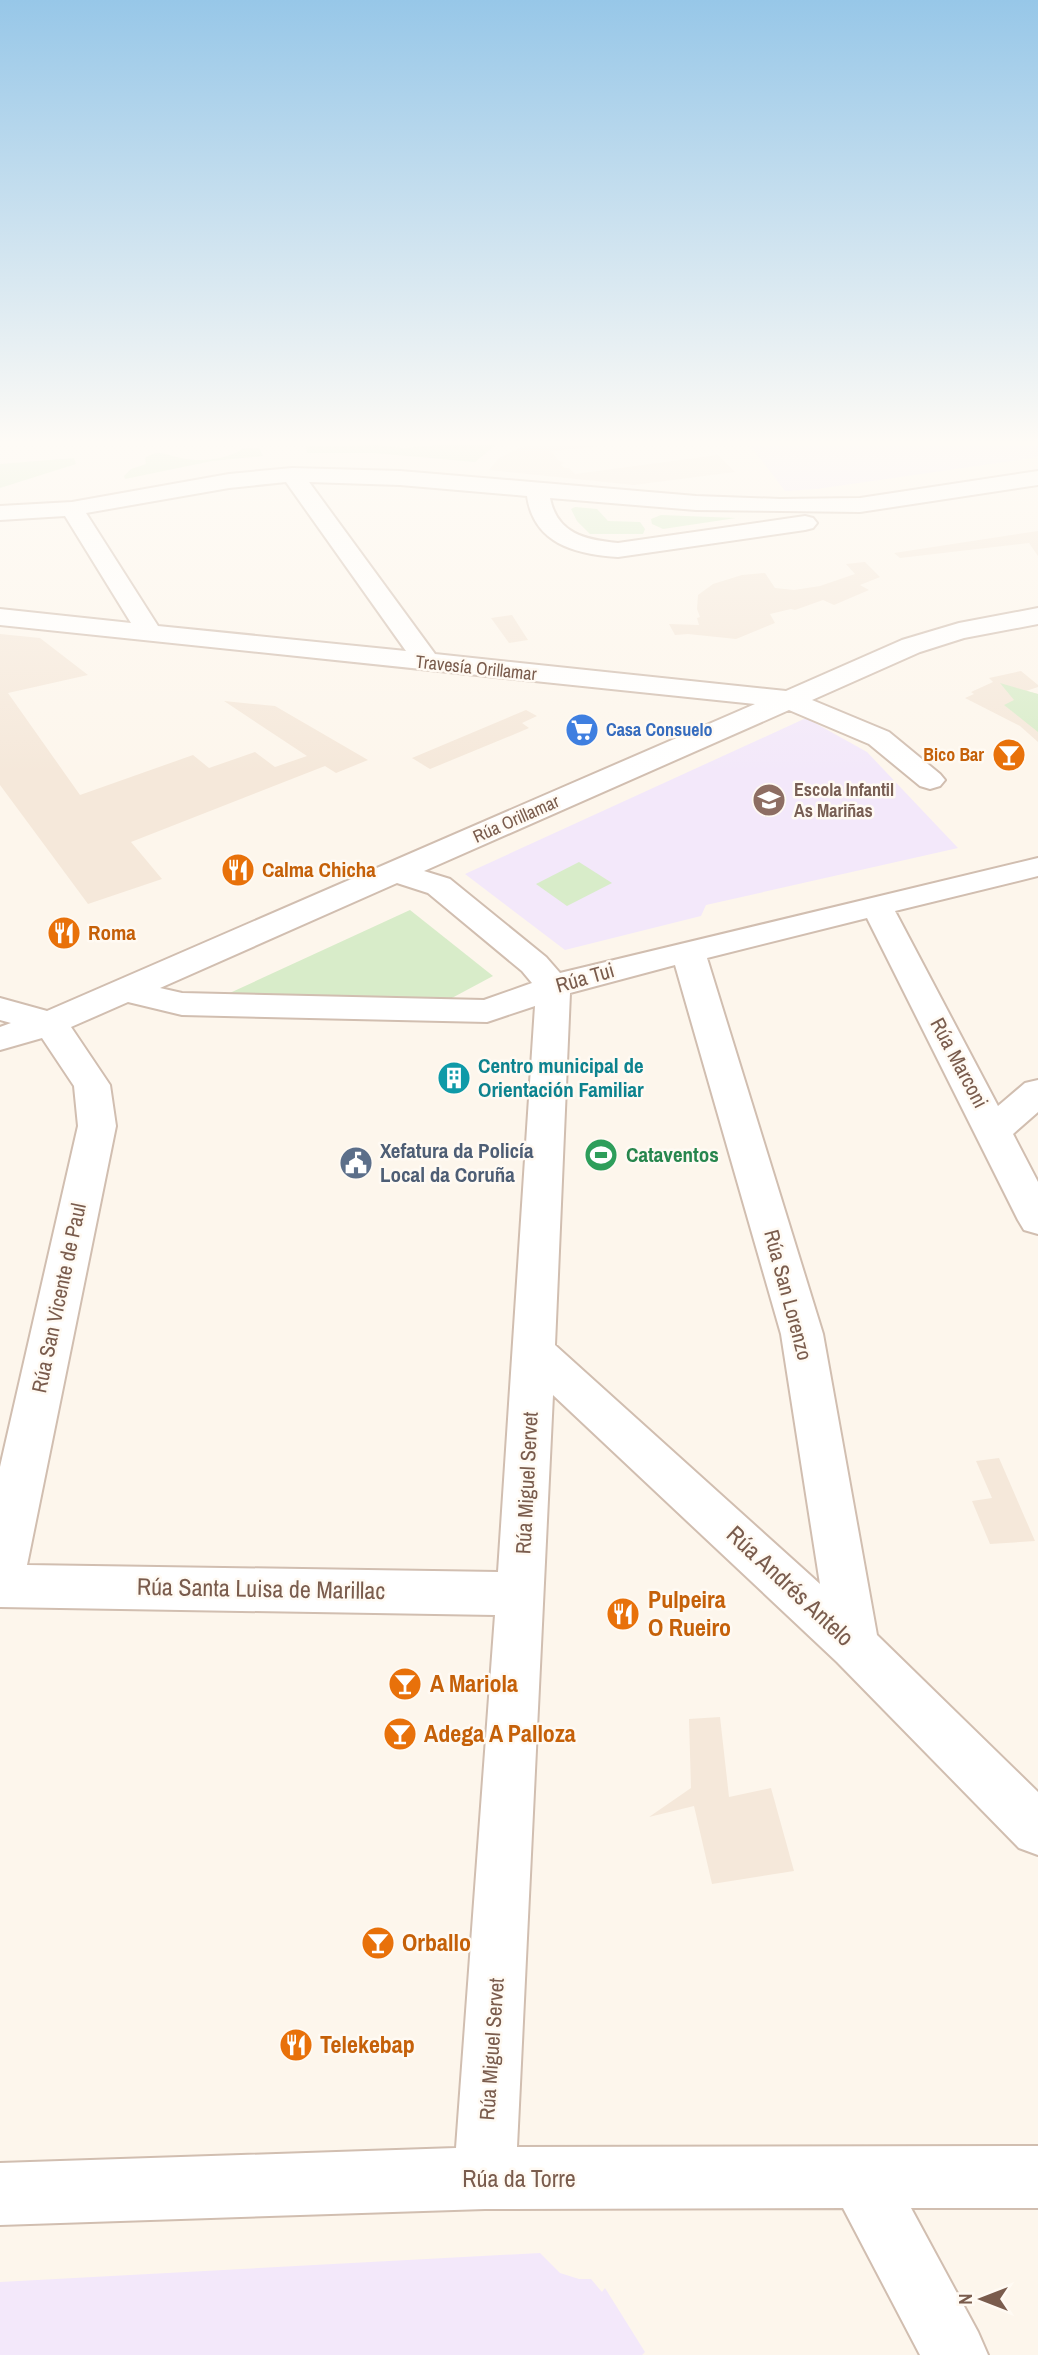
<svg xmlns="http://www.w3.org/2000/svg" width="1038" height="2355" font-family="'Archivo Narrow',sans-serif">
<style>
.residential{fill:#f5e8da}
.education{fill:#f3e8fa}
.green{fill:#d8ecc9}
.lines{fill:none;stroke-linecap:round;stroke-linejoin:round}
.street-casing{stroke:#d1beb0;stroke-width:4}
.street{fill:#fff;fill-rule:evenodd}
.labels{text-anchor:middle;stroke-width:5;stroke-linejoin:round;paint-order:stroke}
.far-street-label{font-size:18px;fill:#7a5c4d;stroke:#fffaf3}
.far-shop-label{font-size:18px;font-weight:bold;fill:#366cbe;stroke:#fffaf3;text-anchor:start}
.far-food-label{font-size:18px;font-weight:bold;fill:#c56008;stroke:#fffaf3;text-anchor:end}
.far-education-label{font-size:18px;font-weight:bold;fill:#785e54;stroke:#fffaf3;text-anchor:start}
.food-label{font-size:21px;font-weight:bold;fill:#c56008;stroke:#fffaf3;text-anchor:start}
.street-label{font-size:21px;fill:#7a5c4d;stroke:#fffaf3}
.culture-label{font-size:21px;font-weight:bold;fill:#0d838f;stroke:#fffaf3;text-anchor:start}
.service-label{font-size:21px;font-weight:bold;fill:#4e5e75;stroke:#fffaf3;text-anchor:start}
.leisure-label{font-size:21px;font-weight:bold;fill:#27864d;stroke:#fffaf3;text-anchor:start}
.near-street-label{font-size:24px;fill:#7a5c4d;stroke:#fffaf3}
.near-food-label{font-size:24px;font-weight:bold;fill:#c56008;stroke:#fffaf3;text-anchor:start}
</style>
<rect width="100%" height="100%" fill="#fdf6ec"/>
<g class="residential">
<path d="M 525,445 L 593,445 L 595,447 L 551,451 L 559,461 L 565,463 L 561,464 L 564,468 L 569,468 L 575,474 L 718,455 L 735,472 L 634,485 L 489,470 L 499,458 Z"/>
<path d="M 1038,531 L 1038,556 L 1029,543 L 900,558 L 894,553 Z"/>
<path d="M 865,562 L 880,577 L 860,585 L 869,590 L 834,605 L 823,600 L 795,610 L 791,609 L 770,614 L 775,623 L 736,639 L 688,634 L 675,635 L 669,624 L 699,625 L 697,618 L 700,617 L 697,609 L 698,595 L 713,584 L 742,575 L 765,573 L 775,588 L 794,590 L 820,586 L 855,574 L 846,564 Z"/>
<path d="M 512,615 L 528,640 L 509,643 L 491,618 Z"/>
<path d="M 0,634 L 40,638 L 88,675 L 8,693 L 80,795 L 193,755 L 209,768 L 255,752 L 275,767 L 307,756 L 224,701 L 275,706 L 368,760 L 336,773 L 325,766 L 131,842 L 162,879 L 88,904 L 0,785 Z"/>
<path d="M 1021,671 L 1038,685 L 1038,687 L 1026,691 L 1038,694 L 1038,742 L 1020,726 L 965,698 L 974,694 L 971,692 L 993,682 L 989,678 Z"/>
<path d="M 526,710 L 537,716 L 522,723 L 529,728 L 515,734 L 430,769 L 412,758 Z"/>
<path d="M 999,1458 L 1035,1541 L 990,1544 L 972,1501 L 992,1498 L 976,1461 Z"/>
<path d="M 720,1717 L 729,1797 L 771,1788 L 794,1871 L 712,1884 L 694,1806 L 649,1817 L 691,1788 L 689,1719 Z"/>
</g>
<g class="education">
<path d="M 750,445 L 1038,445 L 1038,457 L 817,489 L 785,491 Z"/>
<path d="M 806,718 L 867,752 L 958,848 L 706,905 L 701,916 L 565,950 L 465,874 Z"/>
<path d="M 540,2253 L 560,2273 L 579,2279 L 591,2279 L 602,2292 L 605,2288 L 645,2352 L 642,2355 L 0,2355 L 0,2282 Z"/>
</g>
<g class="green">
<path d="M 378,445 L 404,448 L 435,445 L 496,445 L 475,462 L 374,453 L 307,453 L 306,446 Z"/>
<path d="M 244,448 L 259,448 L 263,456 L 212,461 L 125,479 L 124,476 L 131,469 L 146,464 L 145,458 C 158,449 164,454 177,457 C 198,463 227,460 244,448 Z"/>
<path d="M 74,458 L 76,464 L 0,488 L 0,464 Z"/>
<path d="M 575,507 L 597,509 L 608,521 L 640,522 L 645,529 L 643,534 L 590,534 L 577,521 L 571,509 Z"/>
<path d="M 661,515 L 736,518 L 663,529 L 652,524 L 651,519 Z"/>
<path d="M 1000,683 L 1038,694 L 1038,732 L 1004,705 L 1014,700 Z"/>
<path d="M 579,862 L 612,883 L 567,906 L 536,884 Z"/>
<path d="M 410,910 L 493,976 L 450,999 L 221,997 Z"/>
</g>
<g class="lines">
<defs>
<path id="street" d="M 292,468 L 400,471 L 696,496 L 780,499 L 860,498 L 1038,471 L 1038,485 L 860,512 L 696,510 L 550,498 C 557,534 586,540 618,543 L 805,516 L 813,518 L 817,523 L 813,528 L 805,530 L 618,557 C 575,554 534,544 527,496 L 400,485 L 309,482 L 435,654 L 786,691 L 902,640 L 959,623 L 1038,608 L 1038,624 L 964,638 L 920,652 L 812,700 L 889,732 L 940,774 L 945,780 L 940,786 L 930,789 L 920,786 L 869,744 L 789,710 L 424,871 L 450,879 L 546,957 L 560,973 L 1038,858 L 1038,876 L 895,911 L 998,1106 L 1025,1083 L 1038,1080 L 1038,1112 L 1013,1134 L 1038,1182 L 1038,1234 L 1024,1230 L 1018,1220 L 867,918 L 707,958 L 823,1334 L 877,1635 L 1038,1792 L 1038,1855 L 1019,1848 L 837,1662 L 553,1395 L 517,2147 L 1038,2146 L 1038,2208 L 911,2208 L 978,2332 L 988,2355 L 920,2355 L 843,2208 L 485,2209 L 0,2225 L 0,2163 L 456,2148 L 495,1615 L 0,1607 L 0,1467 L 78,1126 L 74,1086 L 42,1038 L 0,1050 L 0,1027 L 11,1023 L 0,1020 L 0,998 L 47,1011 L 755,704 L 0,625 L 0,609 L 131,623 L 65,516 L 0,520 L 0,506 L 72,502 L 229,474 ZM 286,482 L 406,651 L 158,626 L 86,513 L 229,488 ZM 397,883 L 428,893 L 522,971 L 532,983 L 484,1000 L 182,993 L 160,988 ZM 675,965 L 781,1334 L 820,1584 L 555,1345 L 570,993 ZM 128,1002 L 182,1015 L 487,1022 L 535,1006 L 498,1572 L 27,1565 L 116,1126 L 110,1085 L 71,1027 Z"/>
</defs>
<use href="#street" class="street-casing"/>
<use href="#street" class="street"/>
</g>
<linearGradient id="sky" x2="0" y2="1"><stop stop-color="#97c7e8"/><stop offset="0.57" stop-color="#fefbf6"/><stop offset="1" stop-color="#fefbf6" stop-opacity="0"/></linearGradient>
<rect width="1038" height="775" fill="url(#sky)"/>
<defs>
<symbol id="supermarket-disc" viewBox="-11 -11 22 22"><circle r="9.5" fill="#3f7fe0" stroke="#fffaf3"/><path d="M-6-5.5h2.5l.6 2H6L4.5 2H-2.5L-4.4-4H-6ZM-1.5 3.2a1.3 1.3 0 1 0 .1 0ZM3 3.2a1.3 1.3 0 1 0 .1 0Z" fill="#fff"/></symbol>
<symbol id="bar-disc" viewBox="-11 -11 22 22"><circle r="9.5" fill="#e8710a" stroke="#fffaf3"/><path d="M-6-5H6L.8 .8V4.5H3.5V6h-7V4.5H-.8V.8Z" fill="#fff"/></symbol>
<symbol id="school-disc" viewBox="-11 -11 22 22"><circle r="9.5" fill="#8d6e63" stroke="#fffaf3"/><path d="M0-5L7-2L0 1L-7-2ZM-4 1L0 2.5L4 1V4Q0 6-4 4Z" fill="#fff"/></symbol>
<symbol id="restaurant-disc" viewBox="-11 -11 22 22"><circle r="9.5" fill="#e8710a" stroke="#fffaf3"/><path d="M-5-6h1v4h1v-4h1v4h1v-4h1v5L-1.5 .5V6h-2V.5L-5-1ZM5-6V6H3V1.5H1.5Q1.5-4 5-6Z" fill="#fff"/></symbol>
<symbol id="building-disc" viewBox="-11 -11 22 22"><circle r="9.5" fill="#0f9aa8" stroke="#fffaf3"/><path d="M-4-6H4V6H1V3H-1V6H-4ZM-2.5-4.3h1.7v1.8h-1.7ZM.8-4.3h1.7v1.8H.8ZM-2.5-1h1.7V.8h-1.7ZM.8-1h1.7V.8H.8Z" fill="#fff"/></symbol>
<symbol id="stadium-disc" viewBox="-11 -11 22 22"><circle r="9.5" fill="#2e9e5b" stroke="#fffaf3"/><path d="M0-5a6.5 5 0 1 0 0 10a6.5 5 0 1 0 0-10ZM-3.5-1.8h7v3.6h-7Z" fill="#fff"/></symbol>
<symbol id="civic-disc" viewBox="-11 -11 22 22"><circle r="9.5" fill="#5c6f8a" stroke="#fffaf3"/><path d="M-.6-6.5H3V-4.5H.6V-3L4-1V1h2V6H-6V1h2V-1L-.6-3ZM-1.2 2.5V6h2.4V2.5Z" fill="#fff"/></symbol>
</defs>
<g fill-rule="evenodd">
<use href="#supermarket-disc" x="563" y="711" width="38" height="38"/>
<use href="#bar-disc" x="990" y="736" width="38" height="38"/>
<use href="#school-disc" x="750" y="781" width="38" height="38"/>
<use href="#restaurant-disc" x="219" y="851" width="38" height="38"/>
<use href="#restaurant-disc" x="45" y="914" width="38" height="38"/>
<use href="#building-disc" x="435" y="1059" width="38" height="38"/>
<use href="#stadium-disc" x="582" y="1136" width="38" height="38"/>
<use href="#civic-disc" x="337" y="1144" width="38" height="38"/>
<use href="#restaurant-disc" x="604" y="1595" width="38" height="38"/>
<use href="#bar-disc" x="386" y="1665" width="38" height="38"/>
<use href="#bar-disc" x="381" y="1715" width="38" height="38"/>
<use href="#bar-disc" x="359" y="1924" width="38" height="38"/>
<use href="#restaurant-disc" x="277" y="2026" width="38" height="38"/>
</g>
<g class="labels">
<g class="far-street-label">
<text transform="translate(476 668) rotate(6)" y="6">Travesía Orillamar</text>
<text transform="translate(516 819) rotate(-24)" y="6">Rúa Orillamar</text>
</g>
<g class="far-shop-label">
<text x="606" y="736">Casa Consuelo</text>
</g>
<g class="far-food-label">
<text x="984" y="761">Bico Bar</text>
</g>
<g class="far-education-label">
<text x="794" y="796">Escola Infantil<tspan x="794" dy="21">As Mariñas</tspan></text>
</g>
<g class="food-label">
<text x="262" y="877">Calma Chicha</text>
<text x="88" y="940">Roma</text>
</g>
<g class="street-label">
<text transform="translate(585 978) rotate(-16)" y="7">Rúa Tui</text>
<text transform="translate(959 1063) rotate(62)" y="7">Rúa Marconi</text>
<text transform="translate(788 1295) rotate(75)" y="7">Rúa San Lorenzo</text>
<text transform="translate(59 1298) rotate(-78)" y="7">Rúa San Vicente de Paul</text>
<text transform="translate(527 1483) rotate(-87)" y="7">Rúa Miguel Servet</text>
<text transform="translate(492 2049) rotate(-86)" y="7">Rúa Miguel Servet</text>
</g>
<g class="culture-label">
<text x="478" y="1073">Centro municipal de<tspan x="478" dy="24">Orientación Familiar</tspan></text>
</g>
<g class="service-label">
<text x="380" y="1158">Xefatura da Policía<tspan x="380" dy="24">Local da Coruña</tspan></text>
</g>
<g class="leisure-label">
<text x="626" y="1162">Cataventos</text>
</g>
<g class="near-street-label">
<text transform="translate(790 1586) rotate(43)" y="8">Rúa Andrés Antelo</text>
<text transform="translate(261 1589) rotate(1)" y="8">Rúa Santa Luisa de Marillac</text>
<text x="519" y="2187">Rúa da Torre</text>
</g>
<g class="near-food-label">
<text x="648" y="1608">Pulpeira<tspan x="648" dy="28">O Rueiro</tspan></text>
<text x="430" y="1692">A Mariola</text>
<text x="424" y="1742">Adega A Palloza</text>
<text x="402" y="1951">Orballo</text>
<text x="320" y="2053">Telekebap</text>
</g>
</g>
<g transform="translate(982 2299) rotate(270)" stroke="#fffaf3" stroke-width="5" paint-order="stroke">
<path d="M0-5L12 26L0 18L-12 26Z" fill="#7a5c4d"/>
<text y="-10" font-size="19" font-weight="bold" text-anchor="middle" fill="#7a5c4d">N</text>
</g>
</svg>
